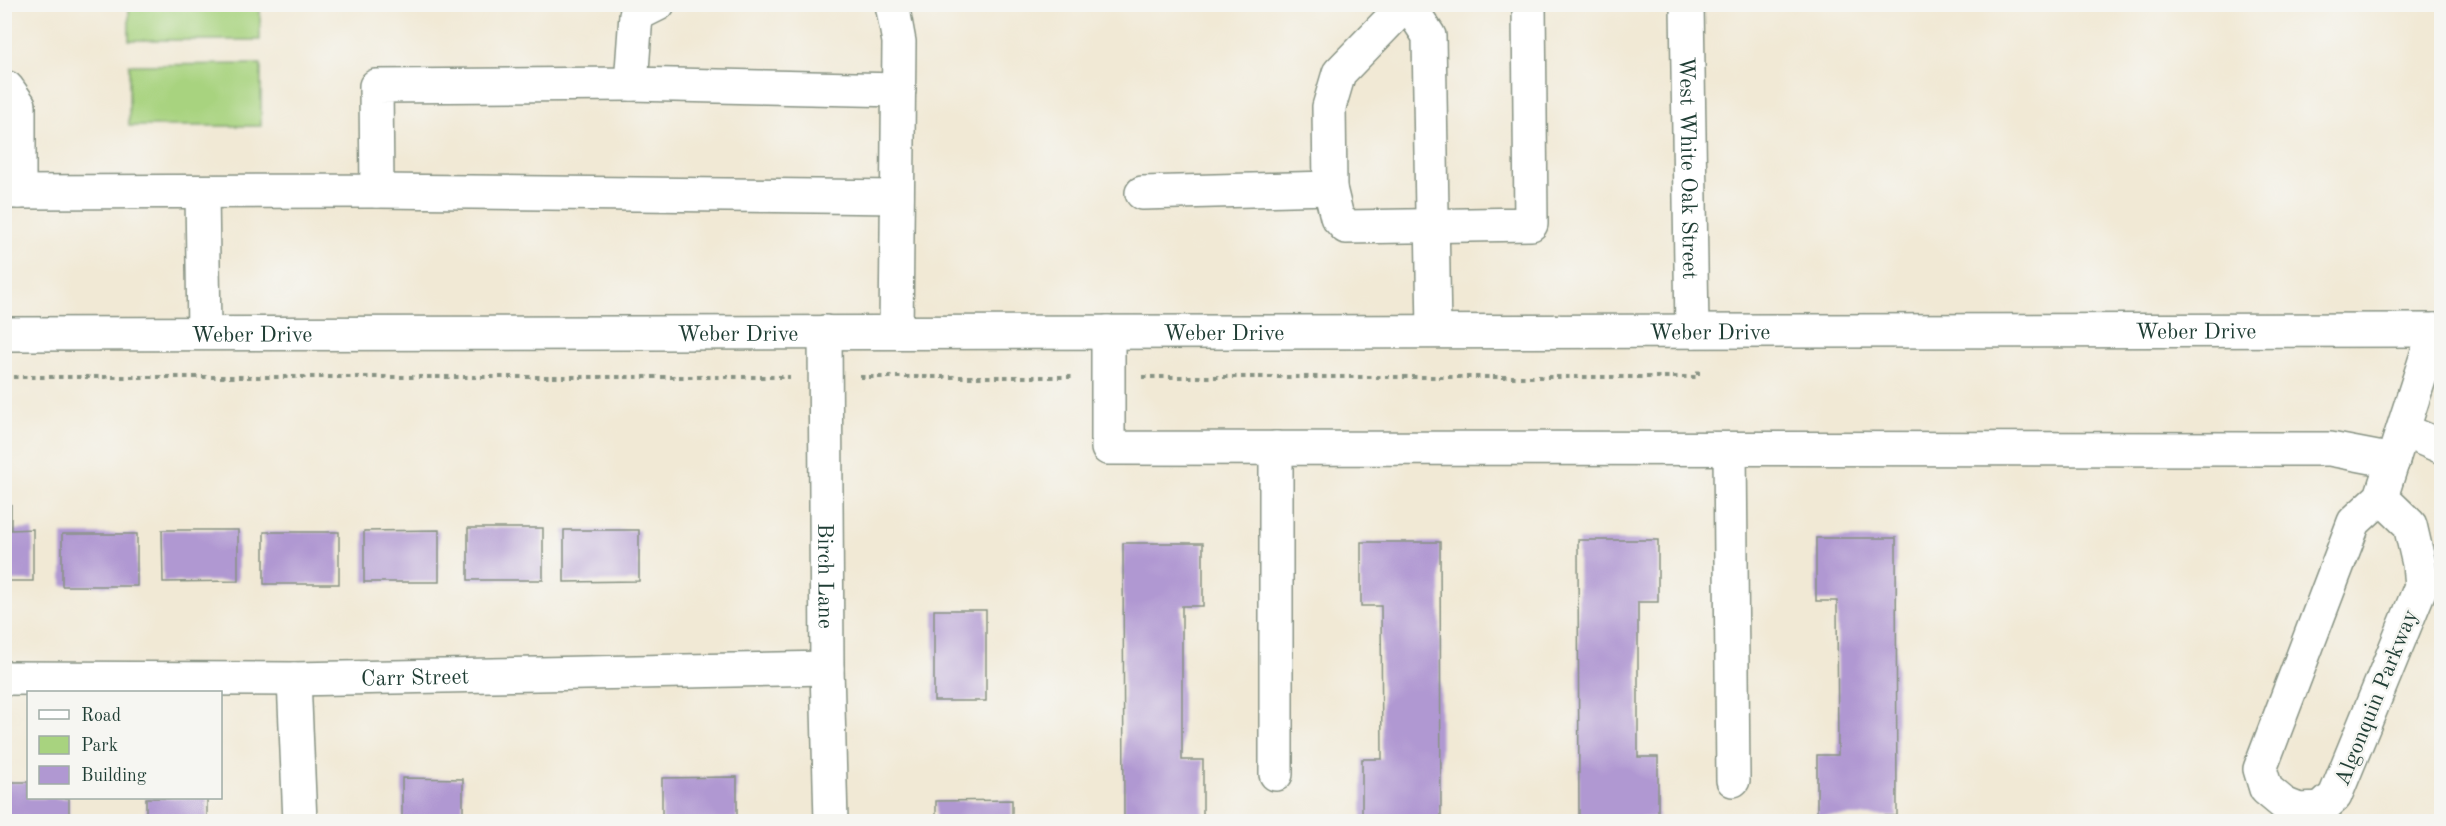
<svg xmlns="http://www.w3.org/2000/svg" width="2446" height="826" font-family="'Old Standard TT',serif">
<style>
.green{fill:#a8d37f;stroke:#64885a;stroke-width:1.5}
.building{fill:#b098d2}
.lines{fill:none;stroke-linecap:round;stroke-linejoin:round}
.minor-casing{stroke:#889384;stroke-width:36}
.path{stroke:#889384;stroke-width:4;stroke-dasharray:4.5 4.5;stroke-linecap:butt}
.minor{stroke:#fff;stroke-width:33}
.labels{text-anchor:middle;stroke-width:5;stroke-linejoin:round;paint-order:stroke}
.street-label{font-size:22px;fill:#1f3d34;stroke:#f6f6f2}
</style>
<rect width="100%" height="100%" fill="#f6f6f2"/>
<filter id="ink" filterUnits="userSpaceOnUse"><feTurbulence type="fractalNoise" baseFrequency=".0167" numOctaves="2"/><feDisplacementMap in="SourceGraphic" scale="12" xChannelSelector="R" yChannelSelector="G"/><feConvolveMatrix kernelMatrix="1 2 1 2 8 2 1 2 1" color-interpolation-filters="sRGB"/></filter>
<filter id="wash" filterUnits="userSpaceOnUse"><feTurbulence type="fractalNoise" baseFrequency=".008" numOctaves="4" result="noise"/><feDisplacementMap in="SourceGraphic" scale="24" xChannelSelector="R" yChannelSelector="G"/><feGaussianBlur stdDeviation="1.35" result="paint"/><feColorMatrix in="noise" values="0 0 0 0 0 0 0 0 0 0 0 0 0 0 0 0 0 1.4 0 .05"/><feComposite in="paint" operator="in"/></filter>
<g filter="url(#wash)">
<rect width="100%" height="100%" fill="#f1e9d5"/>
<g class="green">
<rect x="129" y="5" width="131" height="35"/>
<path d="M 261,64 L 261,126 L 129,126 L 129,65 Z"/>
</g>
<g id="blocks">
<g class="building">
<path d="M 4,504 L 11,504 L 11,530 L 33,529 L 33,581 L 4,581 Z"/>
<rect x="468" y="528" width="75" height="52"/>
<path d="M 162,530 L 238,530 L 238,581 L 163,582 Z"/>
<path d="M 439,530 L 439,582 L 364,582 L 364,531 Z"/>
<path d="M 564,530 L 639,530 L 639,581 L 564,582 Z"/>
<rect x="264" y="532" width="75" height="52"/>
<rect x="62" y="534" width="75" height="52"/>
<path d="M 1816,538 L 1896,538 L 1897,816 L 1817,816 L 1817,755 L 1838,755 L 1837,601 L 1816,601 Z"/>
<path d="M 1578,540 L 1658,540 L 1658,602 L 1638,602 L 1638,757 L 1658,757 L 1658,818 L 1579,818 Z"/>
<path d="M 1361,542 L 1440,542 L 1441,820 L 1362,821 L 1362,759 L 1382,759 L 1381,606 L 1361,606 Z"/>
<path d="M 1123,543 L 1203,543 L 1203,606 L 1182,606 L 1182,760 L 1203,760 L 1203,821 L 1124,821 Z"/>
<rect x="934" y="610" width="52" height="91"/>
<path d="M 737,777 L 737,822 L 662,822 L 662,778 Z"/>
<path d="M 402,778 L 463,779 L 463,822 L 402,822 Z"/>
<path d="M 4,782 L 28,782 L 28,798 L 69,798 L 69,822 L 4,822 Z"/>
<rect x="146" y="798" width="61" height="24"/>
<path d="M 1012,800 L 1012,822 L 936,822 L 936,801 Z"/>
</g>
</g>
</g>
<g filter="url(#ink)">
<use href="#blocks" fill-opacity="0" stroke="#889384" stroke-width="1.5"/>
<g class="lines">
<defs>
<g id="minor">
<path d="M 892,4 L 899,42 L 896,332"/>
<path d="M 1408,4 L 1429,36 L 1434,331"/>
<path id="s1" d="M 1687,4 L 1692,331"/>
<path d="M 631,84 L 899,90"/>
<path d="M 4,88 L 7,88 L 19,105 L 19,192"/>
<path d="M 1330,188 L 1337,217 L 1346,227 L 1531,224 L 1529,4"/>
<path d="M 377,191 L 897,197"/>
<path d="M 4,192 L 377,191 L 376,86 L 631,84 L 636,15 L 658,4"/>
<path d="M 202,192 L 204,333"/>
<path d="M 1142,193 L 1330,188 L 1329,107 L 1339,73 L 1406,4"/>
<path id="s2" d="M 825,332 L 827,668 L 831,822"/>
<path d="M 1108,332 L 1108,448 L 2330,449 L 2393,461"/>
<path id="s3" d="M 4,334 L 2442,330"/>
<path d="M 2403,430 L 2442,447"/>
<path d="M 1276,448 L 1276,774"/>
<path d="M 1730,449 L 1733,780"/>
<path d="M 2381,497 L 2410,525 L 2419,564 L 2421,586 L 2335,796 L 2321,809 L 2299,810 L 2284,804 L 2266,789 L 2260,769 L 2354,522 L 2381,497 L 2435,330"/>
<path id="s4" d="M 4,678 L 294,679 L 827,668"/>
<path d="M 294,679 L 300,822"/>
</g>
</defs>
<use href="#minor" class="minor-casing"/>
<g class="path">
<path d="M 4,377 L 790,377"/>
<path d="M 860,377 L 1072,377"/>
<path d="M 1142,377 L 1698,377 L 1698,367"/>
</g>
<use href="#minor" class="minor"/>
</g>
</g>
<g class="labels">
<g class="street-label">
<text dy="8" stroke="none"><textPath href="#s1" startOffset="164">West White Oak Street</textPath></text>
<text dy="8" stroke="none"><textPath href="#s3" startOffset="1706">Weber Drive</textPath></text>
<text dy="8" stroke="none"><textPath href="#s3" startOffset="2192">Weber Drive</textPath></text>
<text dy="8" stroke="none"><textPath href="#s3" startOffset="1220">Weber Drive</textPath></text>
<text dy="8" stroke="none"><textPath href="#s3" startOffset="248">Weber Drive</textPath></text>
<text dy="8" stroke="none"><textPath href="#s3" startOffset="734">Weber Drive</textPath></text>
<text dy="8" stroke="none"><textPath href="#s2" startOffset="244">Birch Lane</textPath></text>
<text dy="8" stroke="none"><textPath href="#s4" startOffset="411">Carr Street</textPath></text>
<text transform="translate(2375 697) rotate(-68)" y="8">Algonquin Parkway</text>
</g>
</g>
<rect width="2446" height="826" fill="none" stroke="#f6f6f2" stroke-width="24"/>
<rect x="27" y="691" width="195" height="108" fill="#f6f6f2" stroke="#a0aca6" stroke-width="1.5"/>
<rect x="39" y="710" width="30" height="9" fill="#ffffff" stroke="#a0aca6" stroke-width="1.5"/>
<text x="81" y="721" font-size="18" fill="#1f3d34">Road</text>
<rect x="39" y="736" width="30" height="18" fill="#a8d37f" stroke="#a0aca6" stroke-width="1.5"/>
<text x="81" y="751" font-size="18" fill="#1f3d34">Park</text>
<rect x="39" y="766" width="30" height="18" fill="#b098d2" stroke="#a0aca6" stroke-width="1.5"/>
<text x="81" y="781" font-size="18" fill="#1f3d34">Building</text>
</svg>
